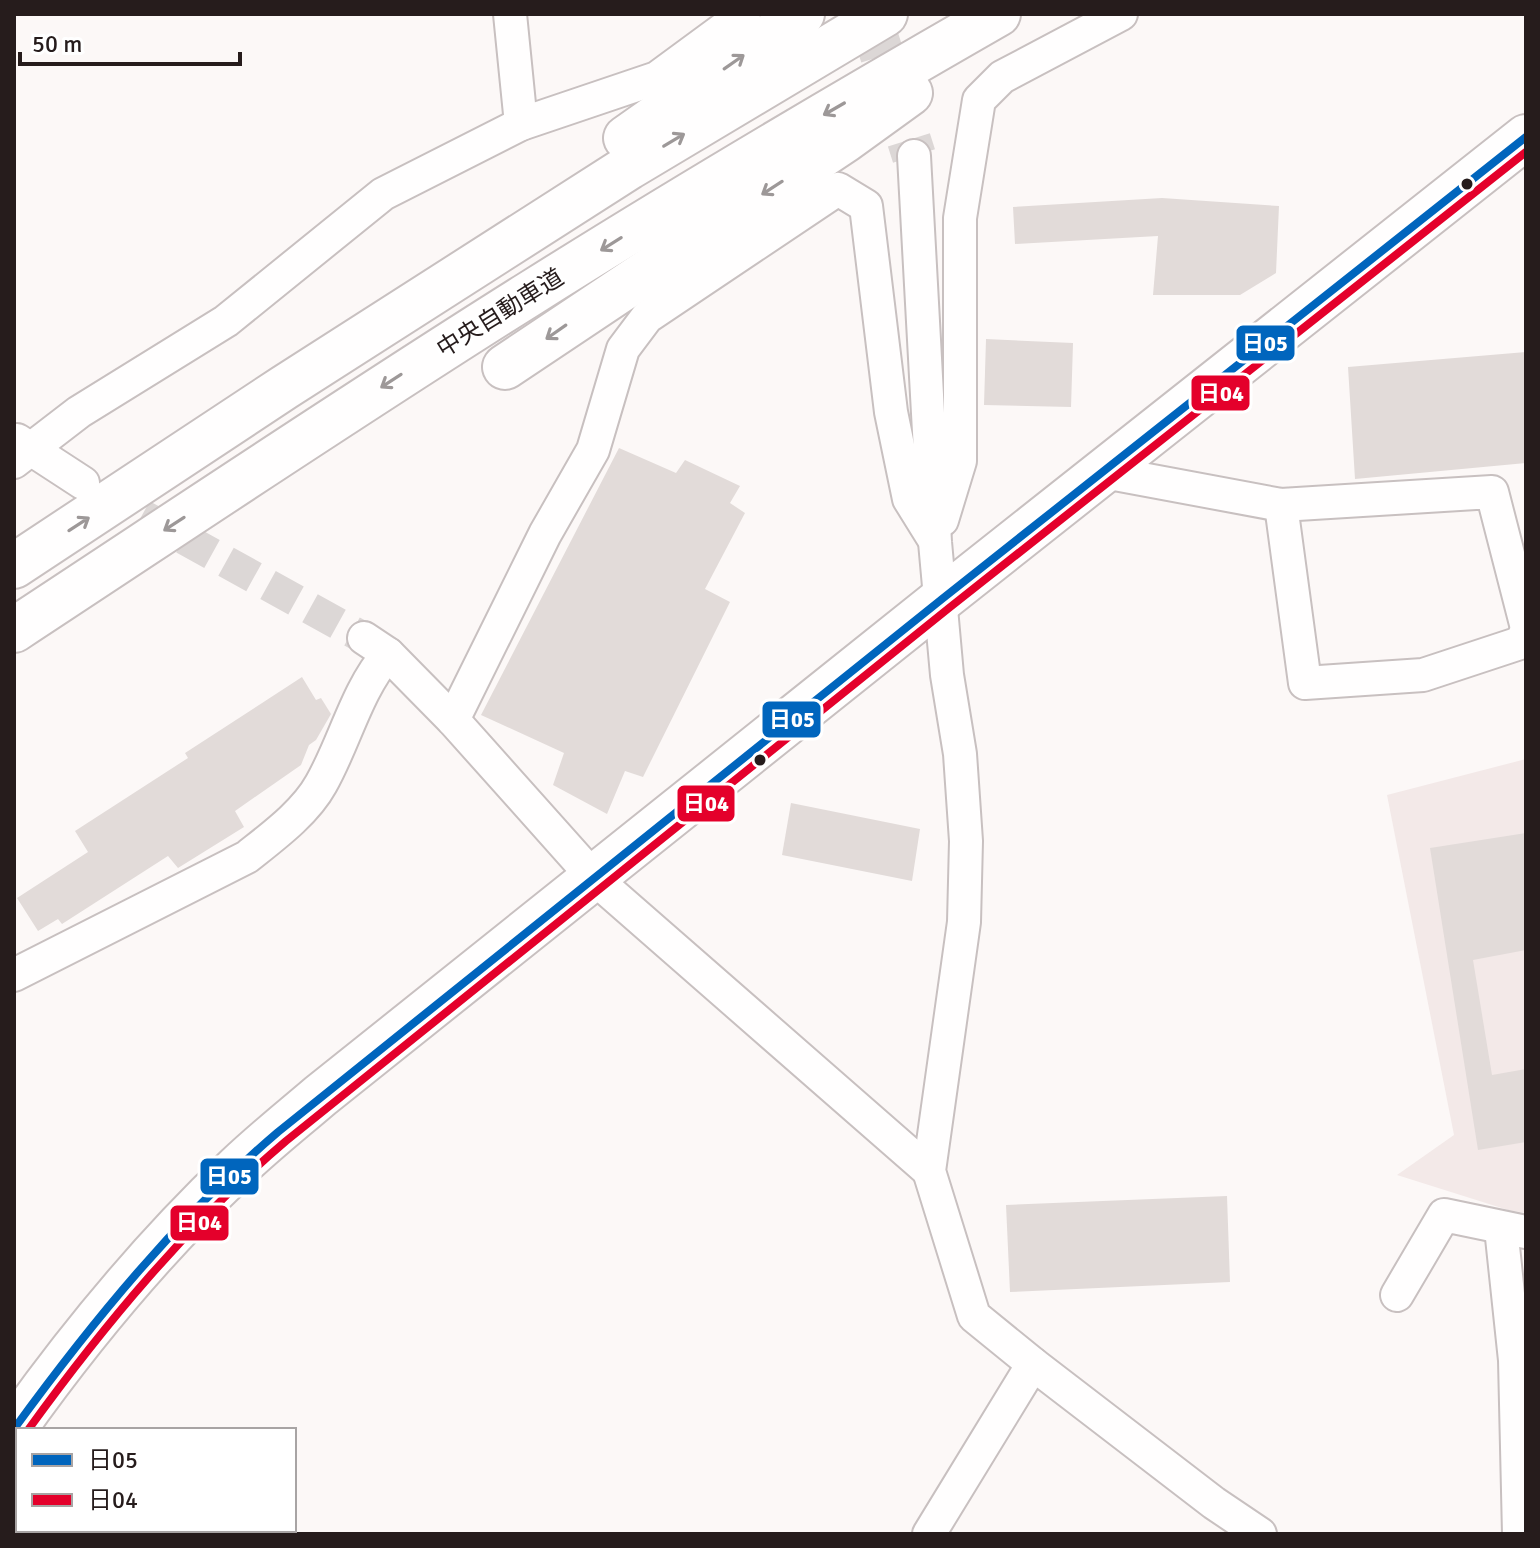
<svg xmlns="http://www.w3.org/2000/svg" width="1540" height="1548" font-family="Signika,'Noto Sans JP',sans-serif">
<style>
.built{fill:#f3e9e8}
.building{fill:#e2dbd9}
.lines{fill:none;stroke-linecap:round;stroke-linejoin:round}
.street-tunnel{stroke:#dcd7d6;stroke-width:32;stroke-dasharray:32 16;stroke-linecap:butt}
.secondary-tunnel{stroke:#dcd7d6;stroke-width:44;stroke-dasharray:44 22;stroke-linecap:butt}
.street-casing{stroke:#c8c0c0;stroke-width:36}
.secondary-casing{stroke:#c8c0c0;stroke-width:48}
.highway-casing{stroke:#c8c0c0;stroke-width:48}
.street{stroke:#fffefe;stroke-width:32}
.secondary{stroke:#fffefe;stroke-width:44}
.highway{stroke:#fffefe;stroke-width:44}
.bus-1-casing{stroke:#fff;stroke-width:14}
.bus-2-casing{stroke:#fff;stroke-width:14}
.bus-1{stroke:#0065bd;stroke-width:8}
.bus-2{stroke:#e4002b;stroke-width:8}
.oneway{stroke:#9d9898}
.bus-dot{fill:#261c1c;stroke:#fff;stroke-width:3}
.labels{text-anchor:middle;stroke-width:7;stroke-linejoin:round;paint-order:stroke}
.street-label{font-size:24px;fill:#261c1c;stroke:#fff}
.line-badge{stroke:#fff;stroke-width:3}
.badge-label{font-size:22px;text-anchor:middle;font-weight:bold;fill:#fff}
</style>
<rect width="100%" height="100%" fill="#fcf8f7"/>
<path class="built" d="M 1526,759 L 1526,1213 L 1508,1210 L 1397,1175 L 1454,1135 L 1387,795 Z"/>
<g class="building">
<path d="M 1162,198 L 1279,206 L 1276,273 L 1240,295 L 1153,295 L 1158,236 L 1015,244 L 1013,207 Z"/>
<path d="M 986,339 L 1073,343 L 1071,407 L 984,405 Z"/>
<path d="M 1526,352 L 1526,463 L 1355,479 L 1348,367 Z"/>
<path d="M 619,448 L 676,473 L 685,460 L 740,486 L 730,503 L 745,513 L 705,589 L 730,602 L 643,777 L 625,771 L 607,814 L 553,785 L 564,753 L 481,715 Z"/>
<path d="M 302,677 L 316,700 L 321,698 L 331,714 L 316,740 L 309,745 L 301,765 L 235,811 L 244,827 L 178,868 L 168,856 L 62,924 L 58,919 L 38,931 L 17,898 L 88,852 L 75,831 L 188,758 L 185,753 Z"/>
<path d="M 791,803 L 920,829 L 912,881 L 782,855 Z"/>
<path d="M 1526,833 L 1526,950 L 1473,960 L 1492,1075 L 1526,1069 L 1526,1142 L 1478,1150 L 1430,848 Z"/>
<path d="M 1227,1196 L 1230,1282 L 1010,1292 L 1006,1205 Z"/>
</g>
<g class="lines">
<path class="street-tunnel" d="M 100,492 L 364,638"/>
<path class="secondary-tunnel" d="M 869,14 L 914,156"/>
<defs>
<g id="street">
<path d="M 510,14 L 521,124"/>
<path d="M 914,156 L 935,542 L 947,675 L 960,754 L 966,841 L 964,922 L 929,1171 L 974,1316 L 1033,1364 L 1214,1503 L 1260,1534"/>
<path d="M 17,440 L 83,483"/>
<path d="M 14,462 L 79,412 L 226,321 L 383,194 L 521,124 L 657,78 L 744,14"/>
<path d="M 1104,472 L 1281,505 L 1492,492 L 1526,624"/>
<path d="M 1281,505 L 1305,683 L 1423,675 L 1520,643 L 1526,633"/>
<path d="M 942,520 L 960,461 L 960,218 L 979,100 L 1002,77 L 1121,14"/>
<path d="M 364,638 L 388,654 L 453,720 L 595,879 L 929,1171"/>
<path d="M 453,720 L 545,534 L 593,450 L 623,349 L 647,317 L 838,189 L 866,206 L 891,412 L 909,499 L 932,536"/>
<path d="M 14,975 L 247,857 C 272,837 305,813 321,784 C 345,742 356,691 388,654"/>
<path d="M 1501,1228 L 1515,1360 L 1519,1534"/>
<path d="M 1397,1295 L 1444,1215 L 1526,1232"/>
<path d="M 929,1534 L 1033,1364"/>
</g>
<path id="secondary" d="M 14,1429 C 80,1336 154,1247 237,1168 C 263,1143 292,1120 320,1096 L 942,599 L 1526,137"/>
<g id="highway">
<path d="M 626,138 L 802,14"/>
<path d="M 505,367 L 845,140 L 910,93"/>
<path d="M 14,566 L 285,387 L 629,167 L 885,14"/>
<path d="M 14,630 C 186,517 357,402 531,293 C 685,196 841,104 998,14"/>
</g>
</defs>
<use href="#street" class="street-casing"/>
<use href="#secondary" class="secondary-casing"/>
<use href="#highway" class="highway-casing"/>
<use href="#street" class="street"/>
<use href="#secondary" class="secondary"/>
<use href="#highway" class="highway"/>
<defs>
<path id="bus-1" d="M 14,1429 C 92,1322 177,1218 278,1132 L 942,599 L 1526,137"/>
<path id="bus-2" d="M 28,1430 C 104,1325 187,1225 286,1141 L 949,608 L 1526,152"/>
</defs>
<use href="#bus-1" class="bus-1-casing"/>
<use href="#bus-2" class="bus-2-casing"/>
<use href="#bus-1" class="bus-1"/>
<use href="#bus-2" class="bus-2"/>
</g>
<defs><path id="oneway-shaft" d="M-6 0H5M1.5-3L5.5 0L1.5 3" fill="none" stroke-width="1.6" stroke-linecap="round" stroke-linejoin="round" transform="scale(2)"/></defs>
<g class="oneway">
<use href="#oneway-shaft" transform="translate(734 62) rotate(-35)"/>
<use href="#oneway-shaft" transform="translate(834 109) rotate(150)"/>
<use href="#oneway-shaft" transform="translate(674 140) rotate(-31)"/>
<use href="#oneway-shaft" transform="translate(772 188) rotate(147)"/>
<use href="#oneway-shaft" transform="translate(611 244) rotate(148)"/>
<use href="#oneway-shaft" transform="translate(556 332) rotate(145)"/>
<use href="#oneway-shaft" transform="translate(391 381) rotate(147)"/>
<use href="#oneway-shaft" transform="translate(79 524) rotate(-33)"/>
<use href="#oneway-shaft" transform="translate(174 524) rotate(147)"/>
</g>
<g class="bus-dot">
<circle cx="1467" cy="184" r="7"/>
<circle cx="760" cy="760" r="7"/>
</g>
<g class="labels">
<g class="street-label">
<text transform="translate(500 313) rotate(-32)" y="8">中央自動車道</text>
</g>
</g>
<g class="line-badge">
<rect x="1235" y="324" width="61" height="38" rx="8" fill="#0065bd"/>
<rect x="1190" y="374" width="61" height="38" rx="8" fill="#e4002b"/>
<rect x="761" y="700" width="61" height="39" rx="8" fill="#0065bd"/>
<rect x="676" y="784" width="60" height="39" rx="8" fill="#e4002b"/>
<rect x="199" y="1157" width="61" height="39" rx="8" fill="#0065bd"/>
<rect x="169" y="1204" width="61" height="38" rx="8" fill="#e4002b"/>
</g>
<g class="badge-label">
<text x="1265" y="351">日05</text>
<text x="1221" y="401">日04</text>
<text x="792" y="727">日05</text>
<text x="706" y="811">日04</text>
<text x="229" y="1184">日05</text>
<text x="199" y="1230">日04</text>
</g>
<rect width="1540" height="1548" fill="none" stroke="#261c1c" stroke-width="32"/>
<rect x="16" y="1428" width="280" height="104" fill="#ffffff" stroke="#a8a4a4" stroke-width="2"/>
<rect x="32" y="1454" width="40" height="12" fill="#0065bd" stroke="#a8a4a4" stroke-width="2"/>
<text x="88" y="1468" font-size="24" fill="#261c1c">日05</text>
<rect x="32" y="1494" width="40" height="12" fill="#e4002b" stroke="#a8a4a4" stroke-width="2"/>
<text x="88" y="1508" font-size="24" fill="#261c1c">日04</text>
<path d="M20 52v12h220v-12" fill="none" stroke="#261c1c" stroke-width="4"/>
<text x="32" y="52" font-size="24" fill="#261c1c" stroke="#ffffff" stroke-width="6" paint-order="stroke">50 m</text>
</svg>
